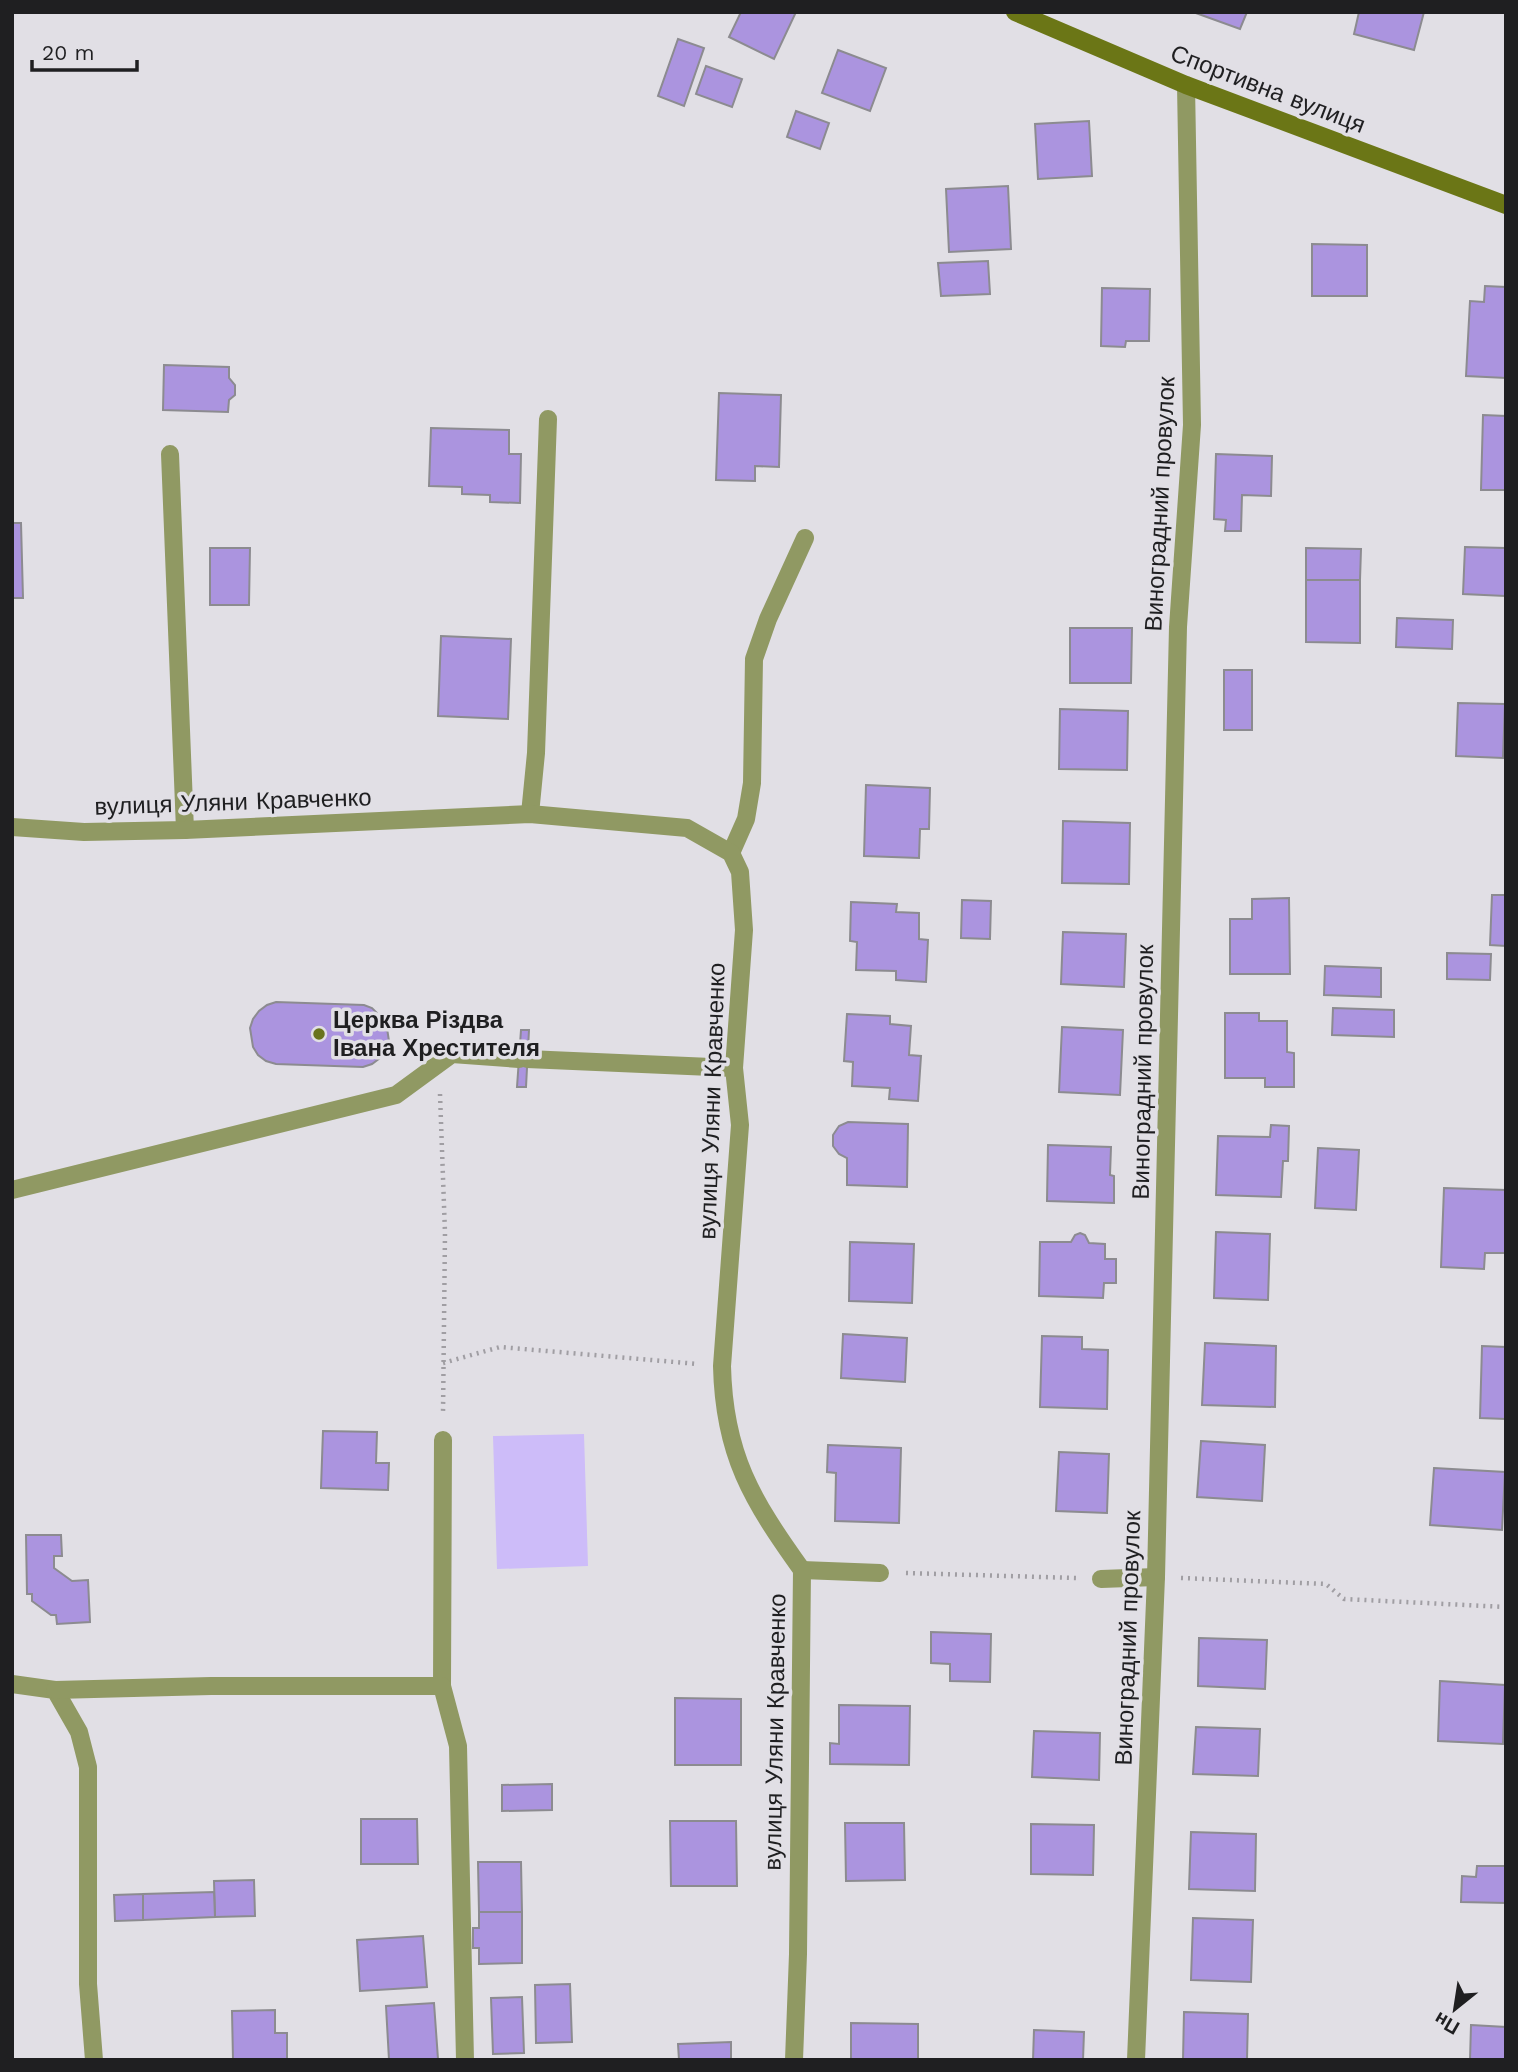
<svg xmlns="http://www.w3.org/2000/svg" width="1518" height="2072" font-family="'Work Sans',sans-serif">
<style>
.water{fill:#cdbcf9}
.building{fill:#ab94df;stroke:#8c8b90;stroke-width:2}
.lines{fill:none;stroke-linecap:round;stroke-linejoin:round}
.path{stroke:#a09ea3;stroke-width:4.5;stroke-dasharray:2 5;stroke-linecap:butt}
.lane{stroke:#909963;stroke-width:18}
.street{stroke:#909963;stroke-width:18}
.secondary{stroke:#6b7616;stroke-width:18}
.poi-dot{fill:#69741e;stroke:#e1dfe5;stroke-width:2.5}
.labels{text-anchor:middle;stroke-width:7;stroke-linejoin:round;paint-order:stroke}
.street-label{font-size:24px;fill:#1f1f21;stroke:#e1dfe5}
.poi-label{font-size:24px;font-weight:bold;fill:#1f1f21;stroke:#e1dfe5;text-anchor:start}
</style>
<rect width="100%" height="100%" fill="#e1dfe5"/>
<path class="water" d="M 584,1434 L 588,1566 L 497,1569 L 493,1436 Z"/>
<g class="building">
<path d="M 741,12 L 796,12 L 774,59 L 729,37 Z"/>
<path d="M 1193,12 L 1247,12 L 1240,29 Z"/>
<path d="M 1359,12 L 1424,12 L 1414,50 L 1354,34 Z"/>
<path d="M 678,39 L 704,48 L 684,106 L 658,96 Z"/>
<path d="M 838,50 L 886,68 L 870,111 L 822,93 Z"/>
<path d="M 706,66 L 742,79 L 732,107 L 696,94 Z"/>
<path d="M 796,111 L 829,123 L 820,149 L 787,137 Z"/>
<path d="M 1089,121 L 1092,176 L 1038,179 L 1035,124 Z"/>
<path d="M 1008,186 L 1011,249 L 949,252 L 946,189 Z"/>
<path d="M 1312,244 L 1367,245 L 1367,296 L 1312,296 Z"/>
<path d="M 988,261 L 990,294 L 941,296 L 938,263 Z"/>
<path d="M 1485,286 L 1506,287 L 1506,378 L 1466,376 L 1470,301 L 1484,302 Z"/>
<path d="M 1102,288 L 1150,289 L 1149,341 L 1126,341 L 1125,347 L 1101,346 Z"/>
<path d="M 164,365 L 229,367 L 229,378 L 235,385 L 235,395 L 229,400 L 228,412 L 163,410 Z"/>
<path d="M 719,393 L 781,395 L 779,467 L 755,466 L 755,481 L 716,480 Z"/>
<path d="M 1483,415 L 1506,416 L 1506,490 L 1481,490 Z"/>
<path d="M 431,428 L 509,430 L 509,454 L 521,454 L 520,503 L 490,502 L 490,495 L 462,494 L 462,487 L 429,486 Z"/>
<path d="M 1216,454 L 1272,456 L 1271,496 L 1242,495 L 1241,531 L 1225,531 L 1226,520 L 1214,519 Z"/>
<path d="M 12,523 L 21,523 L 23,598 L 12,598 Z"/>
<path d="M 1465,547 L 1506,548 L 1505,596 L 1463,594 Z"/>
<path d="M 210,548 L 250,548 L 249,605 L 210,605 Z"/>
<path d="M 1306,548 L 1361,549 L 1360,580 L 1306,580 Z"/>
<path d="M 1306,580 L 1360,580 L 1360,643 L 1306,642 Z"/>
<path d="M 1397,618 L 1453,620 L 1452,649 L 1396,647 Z"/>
<path d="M 1070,628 L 1132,628 L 1131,683 L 1070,683 Z"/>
<path d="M 441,636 L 511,639 L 508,719 L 438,716 Z"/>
<rect x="1224" y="670" width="28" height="60"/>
<path d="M 1458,703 L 1505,704 L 1503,758 L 1456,756 Z"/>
<path d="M 1060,709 L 1128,711 L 1127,770 L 1059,769 Z"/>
<path d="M 866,785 L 930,788 L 929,829 L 920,829 L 919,858 L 864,856 Z"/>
<path d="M 1063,821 L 1130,823 L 1129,884 L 1062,883 Z"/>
<path d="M 1492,895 L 1506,895 L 1506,946 L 1490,945 Z"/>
<path d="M 1289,898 L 1290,974 L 1230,974 L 1230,919 L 1252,919 L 1252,899 Z"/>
<path d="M 962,900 L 991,901 L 990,939 L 961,938 Z"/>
<path d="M 851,902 L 897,904 L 896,912 L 919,913 L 919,939 L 928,940 L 926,982 L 896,980 L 896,971 L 856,970 L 857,942 L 850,941 Z"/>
<path d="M 1063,932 L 1126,934 L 1124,987 L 1061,984 Z"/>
<path d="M 1447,953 L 1491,954 L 1490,980 L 1447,979 Z"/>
<path d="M 1325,966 L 1381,968 L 1381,997 L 1324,995 Z"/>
<path d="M 276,1002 L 364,1005 L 372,1008 L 386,1022 L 389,1041 L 386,1050 L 380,1058 L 372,1064 L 363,1067 L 276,1064 L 266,1061 L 258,1055 L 253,1047 L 250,1028 L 253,1019 L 259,1011 L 267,1005 Z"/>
<path d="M 1333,1008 L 1394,1010 L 1394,1037 L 1332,1035 Z"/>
<path d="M 1225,1013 L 1259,1013 L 1259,1021 L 1287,1021 L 1287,1052 L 1294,1053 L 1294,1087 L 1265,1087 L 1265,1078 L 1225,1078 Z"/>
<path d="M 847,1014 L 890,1016 L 890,1024 L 911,1026 L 909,1055 L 921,1056 L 918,1101 L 889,1099 L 890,1088 L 852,1086 L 853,1062 L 844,1061 Z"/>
<path d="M 1062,1027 L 1123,1030 L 1120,1095 L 1059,1092 Z"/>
<path d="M 521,1030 L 529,1030 L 526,1087 L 517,1087 Z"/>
<path d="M 848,1122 L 908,1124 L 907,1187 L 847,1185 L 847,1158 L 839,1154 L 833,1146 L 833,1135 L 839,1126 Z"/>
<path d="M 1271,1125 L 1289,1126 L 1288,1161 L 1283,1161 L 1281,1197 L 1216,1195 L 1218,1136 L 1270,1137 Z"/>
<path d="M 1048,1145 L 1111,1147 L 1110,1175 L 1114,1176 L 1114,1203 L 1047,1201 Z"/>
<path d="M 1318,1148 L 1359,1150 L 1356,1210 L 1315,1208 Z"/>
<path d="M 1444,1188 L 1506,1190 L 1506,1253 L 1485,1253 L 1484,1269 L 1441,1267 Z"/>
<path d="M 1216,1232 L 1270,1234 L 1268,1300 L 1214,1298 Z"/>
<path d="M 1080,1233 L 1085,1235 L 1089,1243 L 1105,1244 L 1105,1259 L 1116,1259 L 1116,1283 L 1104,1283 L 1103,1298 L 1039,1296 L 1040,1242 L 1071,1242 L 1075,1235 Z"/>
<path d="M 850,1242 L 914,1244 L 912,1303 L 849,1301 Z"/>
<path d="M 843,1334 L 907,1338 L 905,1382 L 841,1378 Z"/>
<path d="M 1042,1336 L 1082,1337 L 1082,1349 L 1108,1350 L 1107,1409 L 1040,1407 Z"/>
<path d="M 1205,1343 L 1276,1346 L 1275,1407 L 1202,1405 Z"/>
<path d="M 1482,1346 L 1506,1347 L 1506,1419 L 1480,1418 Z"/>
<path d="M 323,1431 L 377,1432 L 376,1463 L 389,1463 L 388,1490 L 321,1488 Z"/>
<path d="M 1201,1441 L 1265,1445 L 1262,1501 L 1197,1497 Z"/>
<path d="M 828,1445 L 901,1448 L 899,1523 L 835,1521 L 836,1473 L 827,1472 Z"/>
<path d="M 1059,1452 L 1109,1454 L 1107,1513 L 1056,1511 Z"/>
<path d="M 1434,1468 L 1505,1472 L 1502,1530 L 1430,1525 Z"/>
<path d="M 26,1535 L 61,1535 L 62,1556 L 54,1556 L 54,1568 L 72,1581 L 88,1580 L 90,1622 L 57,1624 L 56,1615 L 51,1615 L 32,1601 L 32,1594 L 27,1594 Z"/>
<path d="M 931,1632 L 991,1634 L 990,1682 L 950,1681 L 950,1664 L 931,1663 Z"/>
<path d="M 1199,1638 L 1267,1640 L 1265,1689 L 1198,1686 Z"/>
<path d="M 1440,1681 L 1505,1685 L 1503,1744 L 1438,1741 Z"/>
<path d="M 675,1698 L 741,1699 L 741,1765 L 675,1765 Z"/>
<path d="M 839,1705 L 910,1706 L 909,1765 L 830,1764 L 830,1743 L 839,1744 Z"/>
<path d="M 1196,1727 L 1260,1729 L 1258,1776 L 1193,1774 Z"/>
<path d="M 1034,1731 L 1100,1733 L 1099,1780 L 1032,1777 Z"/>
<path d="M 552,1784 L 552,1810 L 502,1811 L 502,1785 Z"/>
<path d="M 361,1819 L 417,1819 L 418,1864 L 361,1864 Z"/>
<path d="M 670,1821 L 736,1821 L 737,1886 L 671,1886 Z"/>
<path d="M 845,1823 L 904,1823 L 905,1880 L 846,1881 Z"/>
<path d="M 1031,1824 L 1094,1825 L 1093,1875 L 1031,1874 Z"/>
<path d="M 1191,1832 L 1256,1834 L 1255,1891 L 1189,1889 Z"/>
<path d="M 478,1862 L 521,1862 L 522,1912 L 479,1912 Z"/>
<path d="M 1477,1866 L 1506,1866 L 1506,1903 L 1461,1902 L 1462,1876 L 1476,1877 Z"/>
<path d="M 254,1880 L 255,1916 L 215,1917 L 214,1881 Z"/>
<path d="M 214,1892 L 215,1917 L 143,1920 L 143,1894 Z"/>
<path d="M 143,1894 L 143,1920 L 115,1921 L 114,1895 Z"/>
<path d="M 479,1912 L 522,1912 L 522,1963 L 479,1964 L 479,1948 L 473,1948 L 473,1928 L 479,1928 Z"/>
<path d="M 1193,1918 L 1253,1920 L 1251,1982 L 1191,1980 Z"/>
<path d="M 423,1936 L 427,1987 L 360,1991 L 357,1940 Z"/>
<path d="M 570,1984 L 572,2042 L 536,2043 L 535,1985 Z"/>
<path d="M 522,1997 L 524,2053 L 493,2054 L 491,1998 Z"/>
<path d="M 434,2003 L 438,2059 L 389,2060 L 386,2006 Z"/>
<path d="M 275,2010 L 275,2033 L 287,2033 L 287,2060 L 233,2060 L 232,2011 Z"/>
<path d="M 1184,2012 L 1248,2014 L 1247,2060 L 1183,2060 Z"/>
<path d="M 851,2023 L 918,2024 L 918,2060 L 851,2060 Z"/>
<path d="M 1471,2025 L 1506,2027 L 1506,2060 L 1470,2060 Z"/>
<path d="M 1034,2030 L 1084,2032 L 1083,2060 L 1033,2060 Z"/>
<path d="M 731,2042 L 731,2060 L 679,2060 L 678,2044 Z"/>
</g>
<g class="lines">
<g class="path">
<path d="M 440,1094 L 445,1233 L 443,1414"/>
<path d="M 443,1363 L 500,1347 L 698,1364"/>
<path d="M 906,1573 L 1076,1578"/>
<path d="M 1181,1578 L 1326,1584 L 1344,1599 L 1506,1607"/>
</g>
<g class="lane">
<path d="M 170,454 L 185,830"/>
<path d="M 530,814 L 536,753 L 548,419"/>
<path d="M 731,853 L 746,819 L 752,783 L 754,659 L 768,619 L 805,538"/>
<path d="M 527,1059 L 734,1068"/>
<path d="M 12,1190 L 396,1095 L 452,1054 L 519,1059"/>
<path d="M 802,1570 L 880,1573"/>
<path d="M 1101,1579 L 1156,1577"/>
<path d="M 442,1686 L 443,1440"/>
</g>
<g class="street">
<path d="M 12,827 L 84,832 L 185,830 L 530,814 L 687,828 L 731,853 L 740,872 L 744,930 L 734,1068 L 740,1125 L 722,1366 C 724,1455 752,1500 802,1570 L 798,1954 L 794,2060"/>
<path d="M 12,1684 L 55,1690 L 79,1732 L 88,1767 L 88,1984 L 94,2060"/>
<path d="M 55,1690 L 211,1686 L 442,1686 L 458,1746 L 465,2060"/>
<path d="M 1136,2060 L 1156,1577 L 1178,627 L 1192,425 L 1186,85"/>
</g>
<path class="secondary" d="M 1015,12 L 1186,85 L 1506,205"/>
</g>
<circle class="poi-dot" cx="319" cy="1034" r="7"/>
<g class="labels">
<g class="street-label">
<text transform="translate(1268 89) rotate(21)" y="8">Спортивна вулиця</text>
<text transform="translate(1160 504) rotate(-87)" y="8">Виноградний провулок</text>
<text transform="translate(233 802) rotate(-2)" y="8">вулиця Уляни Кравченко</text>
<text transform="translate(1143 1072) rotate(-89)" y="8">Виноградний провулок</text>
<text transform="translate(712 1101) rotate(-88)" y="8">вулиця Уляни Кравченко</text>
<text transform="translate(1128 1638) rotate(-88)" y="8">Виноградний провулок</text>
<text transform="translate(775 1732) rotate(-89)" y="8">вулиця Уляни Кравченко</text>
</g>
<g class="poi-label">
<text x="333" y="1028">Церква Різдва<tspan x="333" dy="28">Івана Хрестителя</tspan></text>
</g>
</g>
<rect width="1518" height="2072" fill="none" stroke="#1f1f21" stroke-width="28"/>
<g transform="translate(1455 2009) rotate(210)" stroke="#e1dfe5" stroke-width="5" paint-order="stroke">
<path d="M0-5L12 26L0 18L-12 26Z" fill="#1f1f21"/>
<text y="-10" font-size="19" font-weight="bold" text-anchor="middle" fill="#1f1f21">Пн</text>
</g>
<path d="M32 60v10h105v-10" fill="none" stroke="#1f1f21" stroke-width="3.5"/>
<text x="42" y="60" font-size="21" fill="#1f1f21" stroke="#e1dfe5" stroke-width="5" paint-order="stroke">20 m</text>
</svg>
